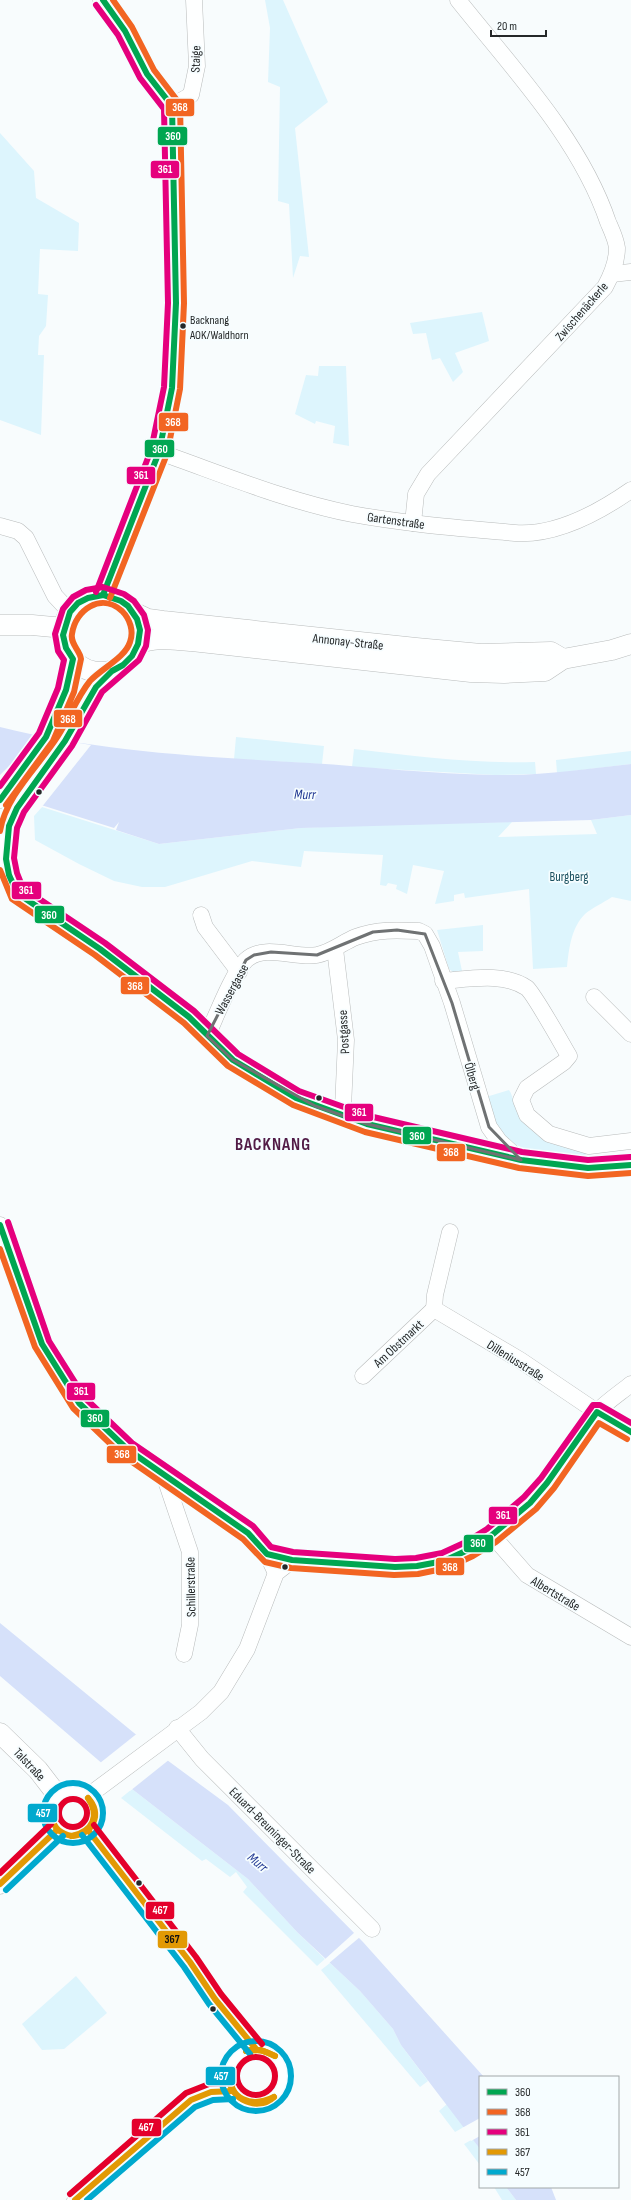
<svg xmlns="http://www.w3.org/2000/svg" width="631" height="2200" font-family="'Sofia Sans Condensed',sans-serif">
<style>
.green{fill:#ddf5fd}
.water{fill:#d6e1fa}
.pier{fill:#f8fcfd}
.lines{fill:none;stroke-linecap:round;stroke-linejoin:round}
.minor-casing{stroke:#b9bcbc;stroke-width:17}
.tertiary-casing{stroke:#b9bcbc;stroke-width:21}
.minor{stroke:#feffff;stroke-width:16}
.tertiary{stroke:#feffff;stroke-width:20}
.bus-1-casing{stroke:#f6fdff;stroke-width:9}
.bus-2-casing{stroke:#f6fdff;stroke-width:9}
.bus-3-casing{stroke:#f6fdff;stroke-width:9}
.bus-4-casing{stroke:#f6fdff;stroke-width:9}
.bus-5-casing{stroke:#f6fdff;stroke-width:9}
.bus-6-casing{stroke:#f6fdff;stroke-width:9}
.bus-1{stroke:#00a651;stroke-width:6}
.bus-2{stroke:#f26522;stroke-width:6}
.bus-3{stroke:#e5007d;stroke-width:6}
.bus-4{stroke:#e29904;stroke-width:6}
.bus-5{stroke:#00a9ce;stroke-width:6}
.bus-6{stroke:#e4002b;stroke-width:6}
.marked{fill:none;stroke:#6f7273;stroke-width:3;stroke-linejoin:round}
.bus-dot{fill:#252829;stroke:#f6fdff;stroke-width:1.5}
.labels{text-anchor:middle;stroke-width:3.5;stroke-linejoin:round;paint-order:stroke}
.bus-label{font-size:12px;fill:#252829;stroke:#f6fdff;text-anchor:start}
.street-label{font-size:13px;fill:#252829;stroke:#f6fdff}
.park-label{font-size:13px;fill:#1a505f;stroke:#f6fdff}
.water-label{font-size:14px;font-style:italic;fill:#203792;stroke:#f6fdff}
.district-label{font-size:17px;font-weight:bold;letter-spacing:1px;fill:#521b46;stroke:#f6fdff}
.line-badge{stroke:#f6fdff;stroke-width:1.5}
.badge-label{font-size:11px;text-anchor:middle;font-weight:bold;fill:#fff}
.pale-badge-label{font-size:11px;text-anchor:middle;font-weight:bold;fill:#111}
</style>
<rect width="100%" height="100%" fill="#f8fcfd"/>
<g class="green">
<path d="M 265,0 L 283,0 L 328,102 L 295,128 L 309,257 L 300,256 L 293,278 L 289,204 L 278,201 L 280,87 L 268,82 L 270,28 Z"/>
<path d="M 0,133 L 34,171 L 36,198 L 79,223 L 78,251 L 40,249 L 38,294 L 48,295 L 46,326 L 39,336 L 38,355 L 44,355 L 41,435 L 0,420 Z"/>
<path d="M 482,312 L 489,341 L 455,353 L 463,372 L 453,382 L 440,358 L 432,360 L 426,333 L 413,334 L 410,323 Z"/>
<path d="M 319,366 L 346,366 L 349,446 L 333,443 L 335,426 L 316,421 L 315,424 L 295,414 L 306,375 L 318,376 Z"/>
<path d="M 236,737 L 324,746 L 322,764 L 234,759 Z"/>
<path d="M 354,749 C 414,756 474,764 535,762 L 536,774 L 495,775 L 352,767 Z"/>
<path d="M 631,751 L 631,764 L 557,773 L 556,760 Z"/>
<path d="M 42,807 L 159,844 L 301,828 L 387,824 L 512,822 L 498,837 L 597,834 L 591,820 L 631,815 L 631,901 L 612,897 C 603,903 592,908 585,914 C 571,928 569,949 567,967 L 533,969 L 529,889 L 465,898 L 464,893 L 454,895 L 454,901 L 435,904 L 444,871 L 413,865 L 407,894 L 396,889 L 397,885 L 388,883 L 386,886 L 380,885 L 383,855 L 304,851 L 301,867 L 252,861 L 165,887 L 142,887 L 114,881 L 79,864 L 35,840 L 34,816 Z"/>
<path d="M 483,925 L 483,951 L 458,952 L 462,971 L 453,972 L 449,969 L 437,930 Z"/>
<path d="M 509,1090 C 514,1097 514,1108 519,1116 C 534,1140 560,1143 586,1151 L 586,1155 C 556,1155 512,1155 495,1126 C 490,1118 489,1106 486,1097 Z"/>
<path d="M 132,1789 L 248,1879 L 297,1932 L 325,1959 L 317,1966 L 243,1892 L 247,1887 L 236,1872 L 230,1877 L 206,1859 L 202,1861 L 121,1798 Z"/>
<path d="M 330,1963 L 360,1991 L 393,2029 L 401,2045 L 428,2081 L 420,2087 L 321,1970 Z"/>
<path d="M 76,1976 L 107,2013 L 64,2049 L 42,2050 L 22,2024 Z"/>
<path d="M 447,2104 L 464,2127 L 455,2132 L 439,2111 Z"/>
<path d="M 473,2139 L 480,2149 L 480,2165 L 464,2144 Z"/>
<path d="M 494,2187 L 506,2187 L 516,2200 L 502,2200 Z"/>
</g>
<g class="water">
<path d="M 0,727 C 101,752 206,757 310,763 C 371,767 433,774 494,775 C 540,776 586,769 631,764 L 631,815 L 591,820 L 301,828 L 159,844 L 116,830 L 119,822 L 114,828 L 0,792 Z"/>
<path d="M 0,1623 L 167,1760 L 228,1805 L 363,1942 L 484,2077 L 480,2077 L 480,2149 L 401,2045 L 393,2029 L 360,1991 L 297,1932 L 248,1879 L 132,1789 L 0,1676 Z"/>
<path d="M 506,2187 L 551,2187 L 556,2200 L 516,2200 Z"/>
</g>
<g class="pier">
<path d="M 32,735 L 91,745 L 41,808 L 0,795 L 0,775 L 11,764 Z"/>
<path d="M 139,1732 L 170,1759 L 130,1791 L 100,1763 Z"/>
<path d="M 355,1932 L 360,1937 L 328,1964 L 324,1960 Z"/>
<path d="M 480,2118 L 480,2136 L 471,2141 L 462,2128 Z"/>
</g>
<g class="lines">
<defs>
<g id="minor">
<path d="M 172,106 L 191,95 L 197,66 L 194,0"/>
<path d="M 612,274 L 631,272"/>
<path d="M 159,452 C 222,474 286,501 352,514 C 406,524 460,528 515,533 C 556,536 598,513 631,490"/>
<path d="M 413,523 L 416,494 L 428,474 L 605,287 C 611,276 617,262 617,248 C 616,239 611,229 608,222 C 580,139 512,68 458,0"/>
<path d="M 0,526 L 18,531 L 26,538 L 55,596 L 70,612"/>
<path d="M 112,671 L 88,698 L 65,741 L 13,817 L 6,843 L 6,859 L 9,875 L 17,893 L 100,949 L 189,1017 L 233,1060 L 296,1098 L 367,1124 L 521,1160 L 588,1168 L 631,1165"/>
<path d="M 0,800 L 46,737 L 66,690 L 73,659"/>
<path d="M 201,915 L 205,927 L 239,972"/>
<path d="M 335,949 L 346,1040 L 343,1108 L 339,1115"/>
<path d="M 443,981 C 469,979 504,972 527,988 C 534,994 562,1044 569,1056 L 564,1062 L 527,1088 L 521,1100 L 527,1115 L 549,1134 L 589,1146 L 631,1141"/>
<path d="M 594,997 L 631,1034"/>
<path d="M 207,1036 C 216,1017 232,974 246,960 C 265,943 295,959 317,955 C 332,952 343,942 356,937 C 377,929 397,930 419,931 L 425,934 L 432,946 L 452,1003 L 489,1127 L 499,1141 L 519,1159"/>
<path d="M 0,1225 L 42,1344 L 79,1403 L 127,1449 L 248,1533 L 267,1554 L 276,1573"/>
<path d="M 434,1309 L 520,1360 L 597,1412 L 631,1432"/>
<path d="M 434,1309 L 435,1295 L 450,1232"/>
<path d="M 363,1376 L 434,1309"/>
<path d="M 164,1475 L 190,1552 L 190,1625 L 184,1654"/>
<path d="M 492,1535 L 527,1575 L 631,1637"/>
<path d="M 267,1554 C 293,1560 319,1561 345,1563 C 369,1565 394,1569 418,1566 C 469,1561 514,1522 545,1485 C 564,1462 577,1435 596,1413 C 606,1402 620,1393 631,1384"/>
<path d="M 177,1728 L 202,1759 L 372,1929"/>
<path d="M 88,1796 L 201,1712 L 221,1692 L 247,1649 L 276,1573 L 285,1566"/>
<path d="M 88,1830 L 190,1962 L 215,1999 L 256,2049"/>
<circle cx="256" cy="2076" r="27"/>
<path d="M 75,2200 L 191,2100 L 211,2092 L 233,2091"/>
</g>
<g id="tertiary">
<path d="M 103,595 L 159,452 L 172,388 L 176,303 L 172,106 L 147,74 L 125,31 L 103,0"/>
<circle cx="101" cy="634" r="38"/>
<path d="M 133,612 L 148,619 L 163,621 L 416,648 L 481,654 L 551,652 L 563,659"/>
<path d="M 0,625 L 32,625 L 64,628"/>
<path d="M 138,644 C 155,636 174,640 192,641 L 471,672 L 504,673 L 545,671 L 563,659 L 612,650 L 631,644"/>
<path d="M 0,1733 L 38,1770 L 58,1796"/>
<circle cx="73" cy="1813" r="22"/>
<path d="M 0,1884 L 57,1830"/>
</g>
</defs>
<use href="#minor" class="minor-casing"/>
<use href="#tertiary" class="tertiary-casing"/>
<use href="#minor" class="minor"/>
<use href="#tertiary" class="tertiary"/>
<defs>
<g id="bus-1">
<path d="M 103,0 L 125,31 L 147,74 L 172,106 L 176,303 L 172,388 L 159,452 L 103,595"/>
<path d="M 0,800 L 46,737 L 66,690 L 73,659 L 66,648 L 63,635 L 70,612 L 78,603 L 88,598 L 103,595 L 121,601 L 128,606 L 137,619 L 140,630 L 138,644 L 132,656 L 123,665 L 112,671 L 96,687 L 65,741 L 17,808 L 9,826 L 6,859 L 9,875 L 17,893 L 100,949 L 189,1017 L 233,1060 L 296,1098 L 367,1124 L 521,1160 L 588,1168 L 631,1165"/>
<path d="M 0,1225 L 42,1344 L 79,1403 L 127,1449 L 248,1533 L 267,1554 L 292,1560 L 395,1567 L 417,1566 L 444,1561 L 470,1549 L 492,1535 L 530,1503 L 547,1483 L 597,1412 L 631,1432"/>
</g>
<g id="bus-2">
<path d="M 110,598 L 167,454 L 180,389 L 184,303 L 180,104 L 154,70 L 132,27 L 113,0"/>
<path d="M 0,831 C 6,795 39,766 58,736 C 69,719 77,697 90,681 C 102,668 125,658 130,642 C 134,631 130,619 122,611 C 101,592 75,610 72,634 C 70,644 80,650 81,659 L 74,692 L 53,741 L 6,805"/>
<path d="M 0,870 L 12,899 L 95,955 L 184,1023 L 228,1066 L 293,1105 L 365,1132 L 519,1168 L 588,1176 L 631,1173"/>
<path d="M 0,1249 L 35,1347 L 73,1408 L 122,1455 L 243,1539 L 265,1562 L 291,1568 L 394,1575 L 418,1574 L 447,1568 L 473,1556 L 496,1542 L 536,1509 L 554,1488 L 599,1423 L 627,1439"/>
</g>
<g id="bus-3">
<path d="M 96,592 L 151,450 L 164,387 L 168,303 L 164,109 L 140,78 L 118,35 L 96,5"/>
<path d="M 0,786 L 39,733 L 58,688 L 64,660 L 58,651 L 55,634 L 63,609 L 73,597 L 86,590 L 103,587 L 124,594 L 134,601 L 144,615 L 148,630 L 146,646 L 139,660 L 102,692 L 72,746 L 24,812 L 17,828 L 14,858 L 17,873 L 23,888 L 105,943 L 194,1011 L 238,1054 L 299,1091 L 369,1116 L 522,1152 L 588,1160 L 630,1157"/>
<path d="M 8,1222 L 49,1341 L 85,1398 L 132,1443 L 253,1526 L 271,1547 L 293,1552 L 395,1559 L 416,1558 L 442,1553 L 466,1542 L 487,1529 L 524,1497 L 541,1478 L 593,1405 L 600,1405 L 631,1423"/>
</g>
<g id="bus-4">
<path d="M 52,1818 C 54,1829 61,1834 72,1836"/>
<path d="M 88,1830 L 190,1962 L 215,1999 L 256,2049"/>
<path d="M 72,1836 C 93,1835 103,1813 88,1798"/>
<path d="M 72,1836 C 93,1831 100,1816 88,1798"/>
<path d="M 0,1884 L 57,1830"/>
<path d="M 246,2051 L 261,2050 L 275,2056"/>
<path d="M 246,2051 C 257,2048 265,2051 275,2056"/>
<path d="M 230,2071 C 228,2100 251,2108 274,2097"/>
<path d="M 230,2071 C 223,2096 256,2114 274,2097"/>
<path d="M 75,2200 L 191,2100 L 211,2092 L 233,2091"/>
</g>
<g id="bus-5">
<circle cx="73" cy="1813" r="30"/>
<path d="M 82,1835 L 184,1967 L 209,2004 L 250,2054"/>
<path d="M 6,1890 L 63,1836"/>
<circle cx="256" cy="2076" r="35"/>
<path d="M 87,2200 L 195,2107 L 213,2100 L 233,2099"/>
</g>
<g id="bus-6">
<circle cx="73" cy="1813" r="14"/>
<path d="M 94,1825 L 196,1957 L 221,1994 L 262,2044"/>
<path d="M 0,1873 L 51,1824"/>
<circle cx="256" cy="2076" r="19"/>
<path d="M 70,2194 L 186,2093 L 209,2084 L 233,2083"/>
</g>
</defs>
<use href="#bus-1" class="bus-1-casing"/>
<use href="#bus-2" class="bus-2-casing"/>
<use href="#bus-3" class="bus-3-casing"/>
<use href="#bus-4" class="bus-4-casing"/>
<use href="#bus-5" class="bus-5-casing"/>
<use href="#bus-6" class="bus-6-casing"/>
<use href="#bus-1" class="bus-1"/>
<use href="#bus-2" class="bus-2"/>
<use href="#bus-3" class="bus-3"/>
<use href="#bus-4" class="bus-4"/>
<use href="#bus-5" class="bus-5"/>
<use href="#bus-6" class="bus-6"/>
</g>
<path class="marked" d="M 397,930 L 425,934 L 452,1003 L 489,1127 L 521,1160 L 367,1124 L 315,1106 L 233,1060 L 207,1036 L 246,960 L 254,955 L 271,952 L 317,955 L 373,932 Z"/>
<g class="bus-dot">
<circle cx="183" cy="326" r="3.5"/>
<circle cx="39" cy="792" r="3.5"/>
<circle cx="319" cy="1098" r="3.5"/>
<circle cx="285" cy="1567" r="3.5"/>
<circle cx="139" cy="1883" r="3.5"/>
<circle cx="213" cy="2009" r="3.5"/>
</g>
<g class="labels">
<g class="bus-label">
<text x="190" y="324">Backnang<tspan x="190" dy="15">AOK/Waldhorn</tspan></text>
</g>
<g class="street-label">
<text transform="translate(195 59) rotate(-88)" y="5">Staige</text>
<text transform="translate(581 311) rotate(-49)" y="5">Zwischenäckerle</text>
<text transform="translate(396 520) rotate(8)" y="5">Gartenstraße</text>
<text transform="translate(348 641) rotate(6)" y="5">Annonay-Straße</text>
<text transform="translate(231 989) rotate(-61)" y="5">Wassergasse</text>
<text transform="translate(343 1032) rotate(-93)" y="5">Postgasse</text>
<text transform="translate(473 1076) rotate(74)" y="5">Ölberg</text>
<text transform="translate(398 1343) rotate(-43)" y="5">Am Obstmarkt</text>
<text transform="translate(516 1360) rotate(32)" y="5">Dilleniusstraße</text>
<text transform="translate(190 1587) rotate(-91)" y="5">Schillerstraße</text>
<text transform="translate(556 1593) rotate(31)" y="5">Albertstraße</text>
<text transform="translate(30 1764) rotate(47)" y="5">Talstraße</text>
<text transform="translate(273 1830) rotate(45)" y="5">Eduard-Breuninger-Straße</text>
</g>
<g class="park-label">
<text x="569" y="881">Burgberg</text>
</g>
<g class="water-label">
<text transform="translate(305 794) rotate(1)" y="5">Murr</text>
<text transform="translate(258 1862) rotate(41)" y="5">Murr</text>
</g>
<g class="district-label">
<text x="273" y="1150">BACKNANG</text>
</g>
</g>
<g class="line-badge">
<rect x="165" y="98" width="30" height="19" rx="4" fill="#f26522"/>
<rect x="157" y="126" width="31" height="20" rx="4" fill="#00a651"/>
<rect x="150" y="160" width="30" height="19" rx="4" fill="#e5007d"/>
<rect x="158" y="412" width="31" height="20" rx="4" fill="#f26522"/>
<rect x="144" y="439" width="31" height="19" rx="4" fill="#00a651"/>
<rect x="126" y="466" width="30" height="19" rx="4" fill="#e5007d"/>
<rect x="53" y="709" width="30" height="19" rx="4" fill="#f26522"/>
<rect x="11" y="881" width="31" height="19" rx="4" fill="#e5007d"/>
<rect x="34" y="905" width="31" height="19" rx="4" fill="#00a651"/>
<rect x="120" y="976" width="30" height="19" rx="4" fill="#f26522"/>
<rect x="344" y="1103" width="30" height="19" rx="4" fill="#e5007d"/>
<rect x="402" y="1126" width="30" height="19" rx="4" fill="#00a651"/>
<rect x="436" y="1143" width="30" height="19" rx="4" fill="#f26522"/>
<rect x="66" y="1382" width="30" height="19" rx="4" fill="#e5007d"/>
<rect x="80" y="1409" width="30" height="19" rx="4" fill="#00a651"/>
<rect x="106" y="1445" width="31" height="19" rx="4" fill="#f26522"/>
<rect x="488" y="1506" width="30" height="19" rx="4" fill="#e5007d"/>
<rect x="463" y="1534" width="31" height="19" rx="4" fill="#00a651"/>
<rect x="435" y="1557" width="30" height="19" rx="4" fill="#f26522"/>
<rect x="27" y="1803" width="31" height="20" rx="4" fill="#00a9ce"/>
<rect x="145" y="1901" width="30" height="19" rx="4" fill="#e4002b"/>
<rect x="157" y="1930" width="31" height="19" rx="4" fill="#e29904"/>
<rect x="205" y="2066" width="31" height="20" rx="4" fill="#00a9ce"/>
<rect x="131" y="2118" width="31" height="19" rx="4" fill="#e4002b"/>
</g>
<g class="badge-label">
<text x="180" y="111">368</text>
<text x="173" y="140">360</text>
<text x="165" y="173">361</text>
<text x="173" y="426">368</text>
<text x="160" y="453">360</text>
<text x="141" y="479">361</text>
<text x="68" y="723">368</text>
<text x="26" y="894">361</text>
<text x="49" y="919">360</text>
<text x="135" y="990">368</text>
<text x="359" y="1116">361</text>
<text x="417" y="1140">360</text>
<text x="451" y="1156">368</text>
<text x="81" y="1395">361</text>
<text x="95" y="1422">360</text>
<text x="122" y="1458">368</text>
<text x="503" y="1519">361</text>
<text x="478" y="1547">360</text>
<text x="450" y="1571">368</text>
<text x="43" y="1817">457</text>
<text x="160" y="1914">467</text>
<text x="221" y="2080">457</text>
<text x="146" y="2131">467</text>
</g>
<g class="pale-badge-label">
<text x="172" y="1943">367</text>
</g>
<rect x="479" y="2076" width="140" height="112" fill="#f6fdff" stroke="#a2a8a9"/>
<rect x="487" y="2089" width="20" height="6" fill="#00a651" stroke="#a2a8a9"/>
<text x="515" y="2096" font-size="12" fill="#252829">360</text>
<rect x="487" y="2109" width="20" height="6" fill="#f26522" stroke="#a2a8a9"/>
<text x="515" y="2116" font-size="12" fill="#252829">368</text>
<rect x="487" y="2129" width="20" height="6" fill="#e5007d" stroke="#a2a8a9"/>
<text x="515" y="2136" font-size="12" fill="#252829">361</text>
<rect x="487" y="2149" width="20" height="6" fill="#e29904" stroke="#a2a8a9"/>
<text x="515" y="2156" font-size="12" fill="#252829">367</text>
<rect x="487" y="2169" width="20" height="6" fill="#00a9ce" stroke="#a2a8a9"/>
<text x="515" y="2176" font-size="12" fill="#252829">457</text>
<path d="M491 30v6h55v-6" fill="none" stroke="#252829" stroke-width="2"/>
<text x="497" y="30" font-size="12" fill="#252829" stroke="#f6fdff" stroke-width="3" paint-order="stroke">20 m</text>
</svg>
